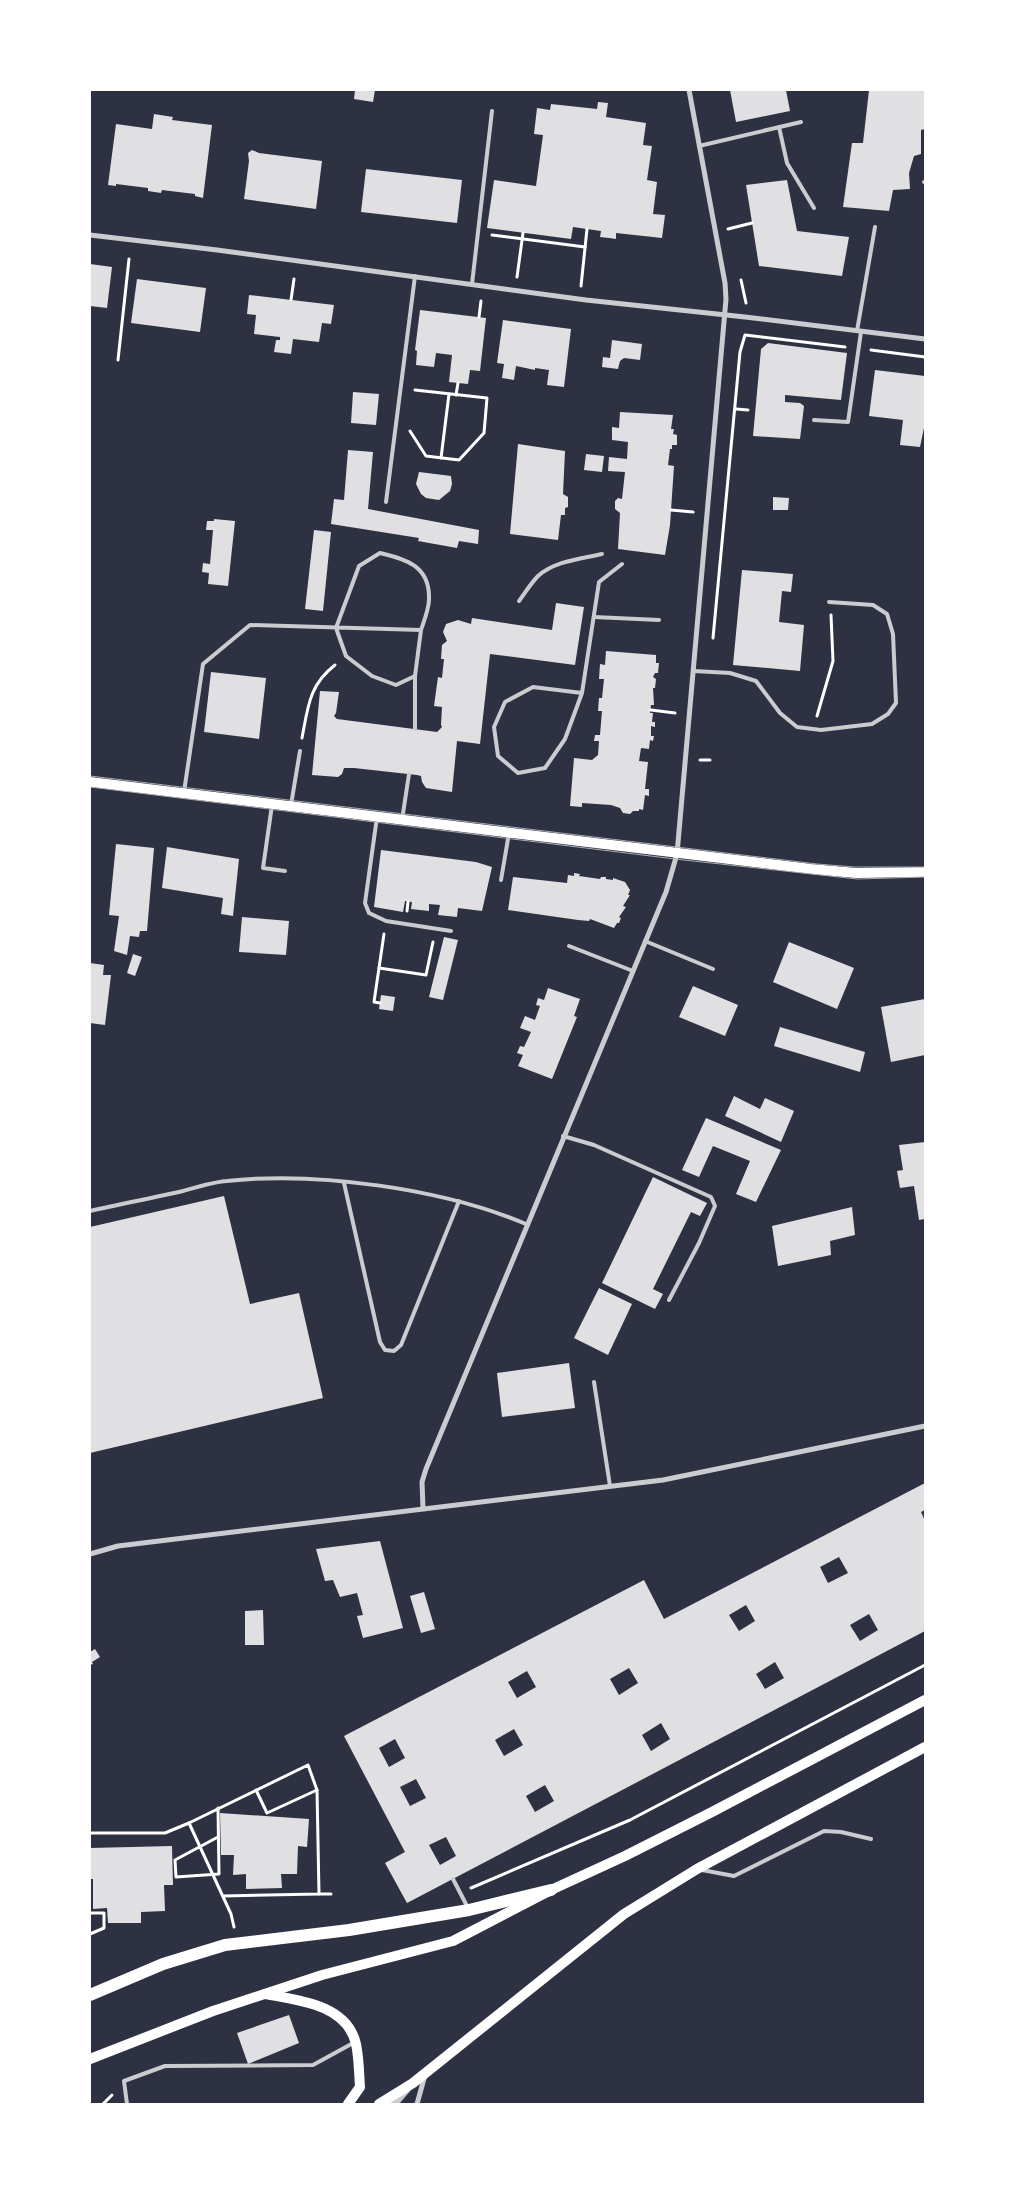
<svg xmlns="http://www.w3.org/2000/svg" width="1015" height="2194" font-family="'DM Sans',sans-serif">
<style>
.building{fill:#e0e0e3;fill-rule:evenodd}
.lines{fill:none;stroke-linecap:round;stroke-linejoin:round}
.path{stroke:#fff;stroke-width:3}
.service{stroke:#caccd0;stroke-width:4}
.minor{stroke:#caccd0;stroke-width:5}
.tertiary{stroke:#caccd0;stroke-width:9}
.secondary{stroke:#fff;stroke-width:10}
.primary{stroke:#fff;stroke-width:12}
.tram{stroke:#abadb3;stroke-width:1}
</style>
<rect width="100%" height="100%" fill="#2d3142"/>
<g class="building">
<path d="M 355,90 L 375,90 L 373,102 L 354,99 Z"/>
<path d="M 730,90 L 786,90 L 790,111 L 736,122 Z"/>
<path d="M 869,90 L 925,90 L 925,129 L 921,130 L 921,154 L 914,156 L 909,173 L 910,189 L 893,190 L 889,211 L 843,207 L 852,143 L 863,143 Z"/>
<path d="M 598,102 L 608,103 L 606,117 L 646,123 L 643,145 L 652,146 L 647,180 L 657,182 L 653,214 L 665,215 L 662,238 L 616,233 L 616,239 L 609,238 L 600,237 L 601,231 L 573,227 L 571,239 L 487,228 L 494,180 L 536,186 L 543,135 L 534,134 L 537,108 L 550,110 L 551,104 L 597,109 Z"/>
<path d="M 154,114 L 173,117 L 172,120 L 212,125 L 203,198 L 195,196 L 195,194 L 162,190 L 161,193 L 148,191 L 148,188 L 116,184 L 116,186 L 108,185 L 116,124 L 152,129 Z"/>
<path d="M 252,150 L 259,153 L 322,161 L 316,209 L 244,199 L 249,161 L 248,153 Z"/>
<path d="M 366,169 L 462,180 L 457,223 L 361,212 Z"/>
<path d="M 787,180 L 797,231 L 849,237 L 842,276 L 759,266 L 746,185 Z"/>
<path d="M 90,264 L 112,267 L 107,308 L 90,306 Z"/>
<path d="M 137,279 L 206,288 L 200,332 L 131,323 Z"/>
<path d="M 249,295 L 334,305 L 331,324 L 322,323 L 319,342 L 293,339 L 291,354 L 274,352 L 276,340 L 280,340 L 280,337 L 254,334 L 256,315 L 247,314 Z"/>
<path d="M 420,310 L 486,318 L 480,371 L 470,370 L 468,384 L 449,382 L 452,355 L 436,353 L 434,367 L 416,365 L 417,351 L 415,350 Z"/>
<path d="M 503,320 L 571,329 L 564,387 L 547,385 L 549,370 L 535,368 L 535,370 L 516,366 L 514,380 L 502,378 L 504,364 L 497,363 Z"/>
<path d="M 612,340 L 642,344 L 640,360 L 624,358 L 620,361 L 618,369 L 602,367 L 603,357 L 610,358 Z"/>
<path d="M 768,343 L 847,353 L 841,400 L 785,395 L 785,402 L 800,403 L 804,406 L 800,439 L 753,436 L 761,349 Z"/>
<path d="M 875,370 L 925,376 L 925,423 L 920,447 L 900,445 L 903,420 L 869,416 Z"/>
<path d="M 353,392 L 379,394 L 376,425 L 351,423 Z"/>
<path d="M 620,412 L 673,415 L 671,429 L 674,429 L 673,434 L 677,435 L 677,445 L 672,445 L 672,449 L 670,449 L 668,465 L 674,466 L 670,525 L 665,555 L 618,549 L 620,513 L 615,509 L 615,501 L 618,498 L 622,499 L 625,472 L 608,471 L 609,457 L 627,459 L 628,442 L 612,440 L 612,427 L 619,428 Z"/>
<path d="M 518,444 L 565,451 L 563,494 L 568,497 L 568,507 L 565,508 L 565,515 L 561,515 L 558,540 L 510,534 Z"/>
<path d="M 348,450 L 373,452 L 368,509 L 479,530 L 478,544 L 459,541 L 457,548 L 418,541 L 419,538 L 331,524 L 334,499 L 344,500 Z"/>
<path d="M 586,454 L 604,456 L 602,472 L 584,470 Z"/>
<path d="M 419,472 L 451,476 L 452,484 L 450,491 L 439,500 L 426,498 L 421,494 L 416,484 Z"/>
<path d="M 773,497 L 789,498 L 788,510 L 773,510 Z"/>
<path d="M 214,519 L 235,521 L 228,586 L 208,584 L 209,573 L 202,572 L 203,563 L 210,564 L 213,530 L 206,530 L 207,521 L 214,521 Z"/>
<path d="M 314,530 L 331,532 L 323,611 L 305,609 Z"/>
<path d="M 742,570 L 793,574 L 791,592 L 782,591 L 779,622 L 804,625 L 800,671 L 733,665 Z"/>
<path d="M 556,603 L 584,607 L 575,665 L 490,654 L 480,744 L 457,741 L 452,792 L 426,788 L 422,782 L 421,776 L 417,775 L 354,768 L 344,768 L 342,774 L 338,777 L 312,775 L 320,691 L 339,692 L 336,713 L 334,716 L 337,719 L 437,732 L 442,727 L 441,725 L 442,707 L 434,706 L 438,677 L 442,678 L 444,659 L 441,659 L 442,645 L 447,641 L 443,632 L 446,624 L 458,620 L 471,624 L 472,618 L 552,630 Z"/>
<path d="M 606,651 L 656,655 L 656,663 L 659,663 L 658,673 L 655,673 L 653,677 L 656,679 L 655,688 L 653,688 L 654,705 L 651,705 L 650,713 L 653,713 L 652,722 L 655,722 L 655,727 L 651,726 L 651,736 L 654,736 L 653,741 L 650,740 L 649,749 L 641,748 L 639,761 L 648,762 L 645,789 L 649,789 L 649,796 L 645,795 L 643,810 L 639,809 L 639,811 L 633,811 L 630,814 L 623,813 L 620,808 L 611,805 L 582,803 L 582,807 L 570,806 L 574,758 L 592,760 L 598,755 L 599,741 L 594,741 L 595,735 L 600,735 L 602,711 L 598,711 L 599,698 L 602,698 L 604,679 L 599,679 L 600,664 L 605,665 Z"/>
<path d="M 211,672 L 266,678 L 259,739 L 204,732 Z"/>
<path d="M 116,844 L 154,848 L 147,931 L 140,931 L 139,937 L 130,936 L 127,955 L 114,951 L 119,916 L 109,915 Z"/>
<path d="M 167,847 L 239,859 L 233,916 L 221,914 L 223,898 L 162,888 Z"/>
<path d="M 381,850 L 476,862 L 492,867 L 482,911 L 458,908 L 457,917 L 438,915 L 440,905 L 429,904 L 429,911 L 411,909 L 412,902 L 405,901 L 403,912 L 374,907 Z"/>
<path d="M 574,873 L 580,874 L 579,876 L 600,879 L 601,877 L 606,877 L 606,879 L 613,880 L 613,878 L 625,882 L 630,890 L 628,895 L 630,895 L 623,906 L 626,907 L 619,917 L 621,918 L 619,923 L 617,923 L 614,928 L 590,919 L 589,921 L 578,920 L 508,910 L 513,877 L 567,883 L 568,875 L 574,876 Z"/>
<path d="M 242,917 L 289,921 L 286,955 L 239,952 Z"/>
<path d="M 444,937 L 458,940 L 443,1000 L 429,997 Z"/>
<path d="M 789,942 L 854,968 L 837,1009 L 773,982 Z"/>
<path d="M 133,954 L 142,957 L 135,976 L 127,973 Z"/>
<path d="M 90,963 L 104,965 L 103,975 L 111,975 L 105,1025 L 90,1023 Z"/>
<path d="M 693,986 L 738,1005 L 725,1036 L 679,1017 Z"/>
<path d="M 548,988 L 580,999 L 574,1016 L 577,1017 L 552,1079 L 518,1066 L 523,1055 L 517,1053 L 520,1046 L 524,1047 L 531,1032 L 520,1028 L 525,1016 L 535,1020 L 540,1006 L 536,1005 L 538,998 L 544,1000 Z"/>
<path d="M 381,995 L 395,997 L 393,1011 L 379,1009 Z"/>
<path d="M 925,999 L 925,1055 L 891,1062 L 881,1007 Z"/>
<path d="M 780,1027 L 865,1052 L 860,1072 L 774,1046 Z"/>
<path d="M 734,1096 L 760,1109 L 765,1098 L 794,1111 L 781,1142 L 725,1116 Z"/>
<path d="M 706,1118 L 781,1150 L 756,1202 L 736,1194 L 750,1161 L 713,1146 L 699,1177 L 682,1170 Z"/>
<path d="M 925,1142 L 925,1219 L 919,1220 L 914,1186 L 900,1188 L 897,1171 L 903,1170 L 899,1145 Z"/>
<path d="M 653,1177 L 707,1203 L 700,1216 L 691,1212 L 653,1289 L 663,1294 L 655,1309 L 602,1283 Z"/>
<path d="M 224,1196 L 250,1304 L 299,1293 L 323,1398 L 90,1453 L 90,1227 Z"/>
<path d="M 852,1207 L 855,1235 L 830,1241 L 831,1255 L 778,1266 L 772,1226 Z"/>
<path d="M 599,1288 L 632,1304 L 608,1355 L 574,1338 Z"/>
<path d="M 569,1363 L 575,1408 L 502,1417 L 497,1373 Z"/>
<path d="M 925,1483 L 925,1510 L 921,1512 L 925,1521 L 925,1631 L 407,1903 L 385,1863 L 405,1852 L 344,1736 L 644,1580 L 664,1619 ZM 839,1557 L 848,1573 L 828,1583 L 820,1567 ZM 746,1605 L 755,1621 L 739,1631 L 729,1615 ZM 869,1614 L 878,1630 L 860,1641 L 850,1625 ZM 775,1662 L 784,1678 L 765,1689 L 756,1674 ZM 629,1668 L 638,1683 L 619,1695 L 610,1679 ZM 527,1671 L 536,1687 L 517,1698 L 508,1682 ZM 661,1723 L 670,1739 L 651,1751 L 642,1735 ZM 514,1729 L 523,1745 L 504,1756 L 495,1740 ZM 395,1739 L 405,1758 L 389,1767 L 379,1748 ZM 416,1779 L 426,1798 L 410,1806 L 400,1787 ZM 545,1785 L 554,1801 L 535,1812 L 526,1796 ZM 446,1837 L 456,1856 L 440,1865 L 429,1845 Z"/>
<path d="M 380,1541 L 403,1628 L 363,1638 L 357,1616 L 363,1615 L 357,1593 L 340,1597 L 333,1580 L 325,1581 L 316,1549 Z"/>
<path d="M 424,1592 L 435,1629 L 421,1633 L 410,1596 Z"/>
<path d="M 263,1610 L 264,1645 L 245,1645 L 245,1611 Z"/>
<path d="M 95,1649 L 100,1657 L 92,1662 L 93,1664 L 90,1665 L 90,1652 Z"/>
<path d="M 220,1813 L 309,1819 L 307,1847 L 298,1846 L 297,1874 L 281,1874 L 282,1888 L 246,1889 L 246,1874 L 233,1875 L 234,1855 L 221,1855 Z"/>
<path d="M 172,1846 L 173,1885 L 164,1885 L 165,1911 L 141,1912 L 141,1923 L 108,1923 L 107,1908 L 93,1909 L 93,1879 L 90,1879 L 90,1848 Z"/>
<path d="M 289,2015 L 299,2043 L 248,2064 L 237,2033 Z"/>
</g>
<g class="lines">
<g class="path">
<path d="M 728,229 L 752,223"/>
<path d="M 492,235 L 585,247"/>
<path d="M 517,277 L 523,233"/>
<path d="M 741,280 L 746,303"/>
<path d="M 581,286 L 587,229"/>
<path d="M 291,300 L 294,279"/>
<path d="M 479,317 L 481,301"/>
<path d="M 871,350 L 925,357"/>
<path d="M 118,360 L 129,259"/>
<path d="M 456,395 L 458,383"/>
<path d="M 736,409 L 748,410"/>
<path d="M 410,431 L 426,456 L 459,460 L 484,433 L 487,398 L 415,390"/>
<path d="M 441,458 L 449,394"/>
<path d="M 671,510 L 693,512"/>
<path d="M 713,638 L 740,352 L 745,335 L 845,347"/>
<path d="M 651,710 L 675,713"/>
<path d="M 817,716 L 833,661 L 831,615"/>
<path d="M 302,738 C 308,707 309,685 335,665"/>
<path d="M 700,760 L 710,760"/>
<path d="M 407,911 L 408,902"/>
<path d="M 379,968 L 426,975 L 433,942"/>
<path d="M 380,1003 L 374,1002 L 384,934"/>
<path d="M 256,1790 L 267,1813 L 317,1790"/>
<path d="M 218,1808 L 219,1874 L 176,1877 L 175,1860 L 218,1837"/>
<path d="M 90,1833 L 165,1833 L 189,1823"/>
<path d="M 471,1888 L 630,1820 L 925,1665"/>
<path d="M 319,1894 L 331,1894"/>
<path d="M 223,1896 L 319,1894 L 317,1790 L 308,1765 L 189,1823 L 231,1914 L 234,1927"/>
<path d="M 90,1913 L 104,1913 L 104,1928 L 90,1934"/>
<path d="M 103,2104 L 112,2095"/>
</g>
<g class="service">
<path d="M 779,127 L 787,163 L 814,208"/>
<path d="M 699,146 L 801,122"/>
<path d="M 924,182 L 925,182"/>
<path d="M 472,284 L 492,111"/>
<path d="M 857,331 L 875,227"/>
<path d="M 814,420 L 848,422 L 861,332"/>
<path d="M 386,502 L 415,276"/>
<path d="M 519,601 C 525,593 531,583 538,576 C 555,561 580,559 602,554"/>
<path d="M 594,617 L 659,620"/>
<path d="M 694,671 L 730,673 L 756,681 L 780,713 L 797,727 L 821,730 L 872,724 L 888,714 L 896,703 L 893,634 L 887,614 L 873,605 L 829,602"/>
<path d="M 582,693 L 533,687 L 505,702 L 494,727 L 498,756 L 518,773 L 545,768 L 565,739 L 582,693 L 599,582 L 622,564"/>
<path d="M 415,729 L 415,676"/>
<path d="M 184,792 L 203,664 L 250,625 L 421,630 C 424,621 429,609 429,599 C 430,566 406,559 380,553 L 359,566 L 336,628 L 346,656 L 372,676 L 396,685 L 415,676 L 421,630"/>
<path d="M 272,805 L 263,868 L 285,871"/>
<path d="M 291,805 L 300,751"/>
<path d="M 377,817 L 365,903 L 369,913 L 386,921 L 451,931"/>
<path d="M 402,820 L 409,774"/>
<path d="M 501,880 L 509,833"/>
<path d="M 645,941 L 713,969"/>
<path d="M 569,946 L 633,971"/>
<path d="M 563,1136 L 594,1145 L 711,1197 L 715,1206 L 699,1243 L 669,1300"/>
<path d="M 344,1183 L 380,1342 L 385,1350 L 394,1351 L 401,1345 L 459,1201"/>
<path d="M 90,1211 C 121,1204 152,1198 183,1191 C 197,1187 213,1182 227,1181 C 318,1171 443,1189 526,1224"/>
<path d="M 594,1382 L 610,1486"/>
<path d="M 702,1870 L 734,1876 L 824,1831 L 841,1832 L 871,1839"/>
<path d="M 453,1879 L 468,1908"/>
<path d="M 127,2104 L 124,2081 L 165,2066 L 313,2065 L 355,2042"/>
</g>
<g class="minor">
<path d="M 90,235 L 217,250 L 586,300 L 745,317 L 925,339"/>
<path d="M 423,1508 L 422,1482 L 426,1469 L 666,892 L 677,854 L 726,299 L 725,283 L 689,90"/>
<path d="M 90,1554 L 118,1546 L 663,1480 L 925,1426"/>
<path d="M 417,2104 L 425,2075"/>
</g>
<path class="tertiary" d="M 393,2104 L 406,2089"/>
<g class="secondary">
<path d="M 90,782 L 811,869 L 856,873 L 925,872"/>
<path d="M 265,1994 C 297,2000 347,2004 356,2044 C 359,2058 359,2073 360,2087 L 348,2104"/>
<path d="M 90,2059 L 213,2011 L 322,1975 L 453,1941 L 551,1890 L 625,1856 L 712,1812 L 925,1700"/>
<path d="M 379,2104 L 413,2083 L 624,1914 L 697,1869 L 925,1747"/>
</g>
<path class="primary" d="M 90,1995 L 163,1964 L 225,1945 L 349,1930 L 469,1910 L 551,1890"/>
<g class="tram">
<path d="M 90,776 L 817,864 L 854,867 L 925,867"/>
<path d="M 90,787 L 675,859 L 857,879 L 925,877"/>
</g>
</g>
<rect width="1015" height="2194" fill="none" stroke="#ffffff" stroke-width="182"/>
</svg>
